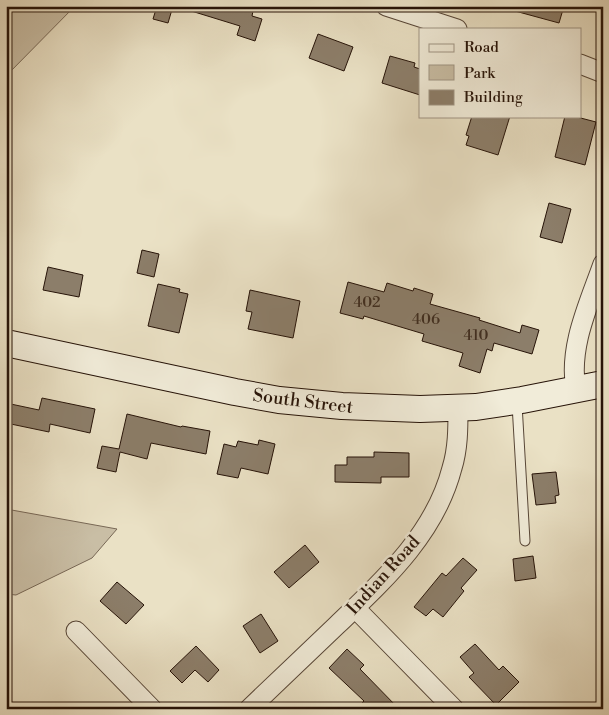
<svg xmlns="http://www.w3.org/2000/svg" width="609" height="715" font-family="'Libre Bodoni',serif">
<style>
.green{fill:#c9bea5;stroke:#786856}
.building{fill:#8c7e6a;stroke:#261308}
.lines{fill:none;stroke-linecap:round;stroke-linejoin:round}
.service-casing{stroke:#574637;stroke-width:11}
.minor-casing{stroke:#574637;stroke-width:21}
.secondary-casing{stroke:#261308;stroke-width:28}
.service{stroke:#f1ecd9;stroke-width:9}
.minor{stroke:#f1ecd9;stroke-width:19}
.secondary{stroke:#f1ecd9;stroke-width:26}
.labels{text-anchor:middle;stroke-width:5;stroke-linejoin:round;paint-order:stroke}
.number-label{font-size:15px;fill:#402e20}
.street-label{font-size:18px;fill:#261308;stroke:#f1ecd9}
</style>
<rect width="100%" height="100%" fill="#eae1c5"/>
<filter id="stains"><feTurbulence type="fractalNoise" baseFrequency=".004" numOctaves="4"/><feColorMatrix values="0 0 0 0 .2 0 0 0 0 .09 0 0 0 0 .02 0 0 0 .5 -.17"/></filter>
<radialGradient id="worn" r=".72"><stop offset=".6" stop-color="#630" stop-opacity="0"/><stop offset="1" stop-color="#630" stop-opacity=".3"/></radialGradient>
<g class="green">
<path d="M 6,6 L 75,6 L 6,76 Z"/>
<path d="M 6,509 L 117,529 L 92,558 L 16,595 L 6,594 Z"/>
</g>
<g class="building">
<path d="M 157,6 L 173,6 L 168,23 L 153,19 Z"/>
<path d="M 188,6 L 254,6 L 252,16 L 262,19 L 255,41 L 237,35 L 240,26 L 188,10 Z"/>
<path d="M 516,6 L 564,6 L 559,23 L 515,11 Z"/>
<path d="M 318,34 L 353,47 L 344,71 L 309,58 Z"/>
<path d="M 390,56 L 415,63 L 414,67 L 420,69 L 420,95 L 382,83 Z"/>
<path d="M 472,116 L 510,116 L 498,155 L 466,145 L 469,136 L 466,135 Z"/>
<path d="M 565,116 L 573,116 L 596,122 L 585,165 L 555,157 Z"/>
<path d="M 549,203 L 571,209 L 562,243 L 540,237 Z"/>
<path d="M 142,250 L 159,254 L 154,277 L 137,273 Z"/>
<path d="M 48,267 L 83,275 L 79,297 L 43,290 Z"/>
<path d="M 348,282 L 384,292 L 387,283 L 413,291 L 414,288 L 433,294 L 430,304 L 480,318 L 479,320 L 520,333 L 522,325 L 539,330 L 532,354 L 494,343 L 492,351 L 487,349 L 480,373 L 459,366 L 463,353 L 422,341 L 424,334 L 364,316 L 363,319 L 340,313 Z"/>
<path d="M 158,284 L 180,289 L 179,292 L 188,294 L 179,333 L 148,326 Z"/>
<path d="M 250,290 L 300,301 L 293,338 L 248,329 L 252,312 L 246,311 Z"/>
<path d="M 42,398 L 95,409 L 90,433 L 50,424 L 49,432 L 6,423 L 6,403 L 39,410 Z"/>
<path d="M 127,414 L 181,427 L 182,426 L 210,431 L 206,454 L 151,443 L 147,459 L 120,452 L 116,472 L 97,468 L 102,446 L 119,449 Z"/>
<path d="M 259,440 L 275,444 L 268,474 L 241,468 L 238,478 L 217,474 L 224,444 L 236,447 L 238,441 L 258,445 Z"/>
<path d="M 374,452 L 409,453 L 409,477 L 381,477 L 381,483 L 335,482 L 335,465 L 347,465 L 347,457 L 374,457 Z"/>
<path d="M 556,472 L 559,495 L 555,496 L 556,503 L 536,505 L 532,474 Z"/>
<path d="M 305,545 L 319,562 L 289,588 L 274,572 Z"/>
<path d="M 533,556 L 536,578 L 515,581 L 513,559 Z"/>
<path d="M 463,558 L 477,570 L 461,588 L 464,591 L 443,617 L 433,609 L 426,616 L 414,607 L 442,573 L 446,576 Z"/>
<path d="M 117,582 L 144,605 L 126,624 L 100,601 Z"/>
<path d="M 261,614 L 278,641 L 260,653 L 243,626 Z"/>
<path d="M 475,644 L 499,670 L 503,666 L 519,682 L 496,705 L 469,677 L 474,673 L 460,657 Z"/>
<path d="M 196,646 L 219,670 L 208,682 L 195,670 L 182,683 L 170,671 Z"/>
<path d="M 347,649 L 364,665 L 360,669 L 399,709 L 356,709 L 364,701 L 329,668 Z"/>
</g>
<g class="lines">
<defs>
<path id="service" d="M 517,404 L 525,541"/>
<g id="minor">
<path d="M 386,6 L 457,29"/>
<path d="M 580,64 L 603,73"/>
<path d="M 576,390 C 568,347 589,304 603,264"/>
<path d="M 355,608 L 454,709"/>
<path d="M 76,631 L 152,709"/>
<path d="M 249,709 C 278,681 308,653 337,625 C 384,580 435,534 452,468 C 458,449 458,428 458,408"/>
</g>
<path id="secondary" d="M 6,343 L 235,392 L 279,400 L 342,406 L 420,409 L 476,407 L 522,400 L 603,384"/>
</defs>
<use href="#service" class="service-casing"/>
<use href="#minor" class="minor-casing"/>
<use href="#secondary" class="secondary-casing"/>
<use href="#service" class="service"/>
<use href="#minor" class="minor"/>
<use href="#secondary" class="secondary"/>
</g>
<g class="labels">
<g class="number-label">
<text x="367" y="307">402</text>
<text x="426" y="324">406</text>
<text x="476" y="340">410</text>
</g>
<g class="street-label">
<text transform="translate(303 401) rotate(7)" y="6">South Street</text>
<text transform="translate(383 575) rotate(-48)" y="6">Indian Road</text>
</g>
</g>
<rect width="609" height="715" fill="none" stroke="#eae1c5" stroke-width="25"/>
<rect x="8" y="8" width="594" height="700" fill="none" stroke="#261308" stroke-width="2.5"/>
<rect x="12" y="12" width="584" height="690" fill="none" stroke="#261308"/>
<rect x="419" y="28" width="162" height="90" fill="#f1ecd9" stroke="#a09585"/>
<rect x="429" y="44" width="25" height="8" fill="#f1ecd9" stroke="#a09585"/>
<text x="464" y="52" font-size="15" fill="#261308">Road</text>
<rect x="429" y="65" width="25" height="15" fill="#c9bea5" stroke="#a09585"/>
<text x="464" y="78" font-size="15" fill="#261308">Park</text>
<rect x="429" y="90" width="25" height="15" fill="#8c7e6a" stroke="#a09585"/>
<text x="464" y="102" font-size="15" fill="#261308">Building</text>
<rect width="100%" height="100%" filter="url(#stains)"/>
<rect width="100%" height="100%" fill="url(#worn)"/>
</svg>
